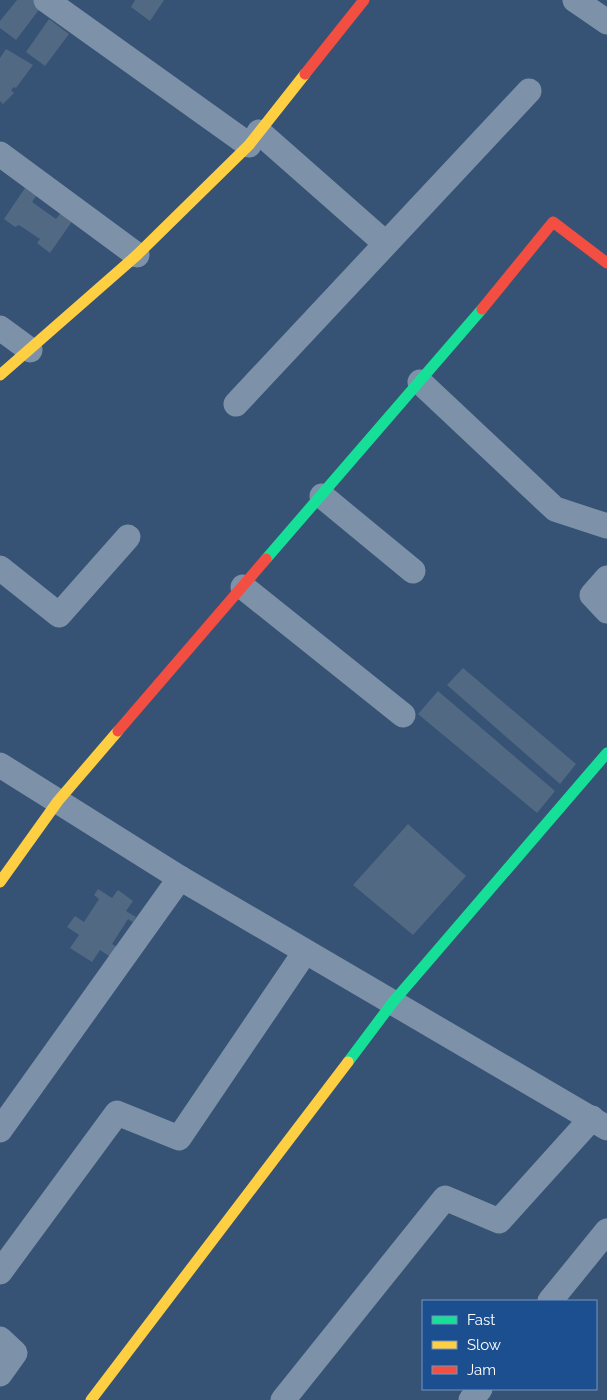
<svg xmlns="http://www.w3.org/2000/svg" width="607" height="1400" font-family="Raleway,sans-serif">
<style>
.building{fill:#526984}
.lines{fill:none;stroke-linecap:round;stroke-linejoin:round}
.street{stroke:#7d92a8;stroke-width:25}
.fast{stroke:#16e098;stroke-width:11}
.slow{stroke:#ffcf43;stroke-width:11}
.jam{stroke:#f24e42;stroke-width:11}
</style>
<rect width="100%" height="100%" fill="#365274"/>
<g class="building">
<path d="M 17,0 L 33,0 L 41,7 L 16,40 L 0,28 L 0,21 Z"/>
<path d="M 135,0 L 164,0 L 150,21 L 131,7 Z"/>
<path d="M 49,19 L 69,34 L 45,66 L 26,52 Z"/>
<path d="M 6,49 L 33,65 L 16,88 L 14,87 L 11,90 L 14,93 L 3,104 L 0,101 L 0,58 Z"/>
<path d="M 25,188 L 36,196 L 32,202 L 56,219 L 62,211 L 73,220 L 50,253 L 37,243 L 40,239 L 19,225 L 15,227 L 4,219 Z"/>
<path d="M 463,668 L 576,764 L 560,784 L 447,685 Z"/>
<path d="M 438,691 L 555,791 L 537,813 L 418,714 Z"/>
<path d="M 408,824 L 466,876 L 413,935 L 353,885 Z"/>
<path d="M 98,889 L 112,898 L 118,890 L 133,901 L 126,911 L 136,917 L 133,922 L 128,919 L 112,944 L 119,948 L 112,958 L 100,950 L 92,962 L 70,948 L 79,935 L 67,927 L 75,916 L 84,922 L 99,899 L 94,895 Z"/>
</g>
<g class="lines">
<g class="street">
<path d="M 46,0 L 249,145"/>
<path d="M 575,0 L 607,22"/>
<path d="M 259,132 L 385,243"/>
<path d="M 0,154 L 137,255"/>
<path d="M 0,328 L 30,350"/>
<path d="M 420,382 L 555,509 L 607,526"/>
<path d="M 236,404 L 529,91"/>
<path d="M 322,496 L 413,571"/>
<path d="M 0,568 L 59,615 L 128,537"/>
<path d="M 607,578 L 592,595 L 607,611"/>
<path d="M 243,587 L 403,715"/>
<path d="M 0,765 L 180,878 L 607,1128"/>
<path d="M 0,1130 L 180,878"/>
<path d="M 0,1272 L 117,1113 L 179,1138 L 305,952"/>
<path d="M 550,1301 L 607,1231"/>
<path d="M 0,1339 L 15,1353 L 0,1374"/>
<path d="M 283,1400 L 445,1198 L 499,1221 L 592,1118"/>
<path d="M 471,1400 L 480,1389"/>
</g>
<g class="fast">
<path d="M 266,559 L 482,309"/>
<path d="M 348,1062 L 393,1002 L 607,753"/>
</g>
<g class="slow">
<path d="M 0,375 L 137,255 L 249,145 L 305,74"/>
<path d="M 0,882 L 58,801 L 118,731"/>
<path d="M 91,1400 L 348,1062"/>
</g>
<g class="jam">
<path d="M 305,74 L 364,0"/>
<path d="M 482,309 L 553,222 L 607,263"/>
<path d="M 118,731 L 266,559"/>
</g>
</g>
<rect x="422" y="1300" width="175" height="90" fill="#1b4f8f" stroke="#7695bc"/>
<rect x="432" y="1316" width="25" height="8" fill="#16e098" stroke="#7695bc"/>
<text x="467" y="1325" font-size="15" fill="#ffffff">Fast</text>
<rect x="432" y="1341" width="25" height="8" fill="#ffcf43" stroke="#7695bc"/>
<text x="467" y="1350" font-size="15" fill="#ffffff">Slow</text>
<rect x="432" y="1366" width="25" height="8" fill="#f24e42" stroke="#7695bc"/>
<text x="467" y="1375" font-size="15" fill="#ffffff">Jam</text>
</svg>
